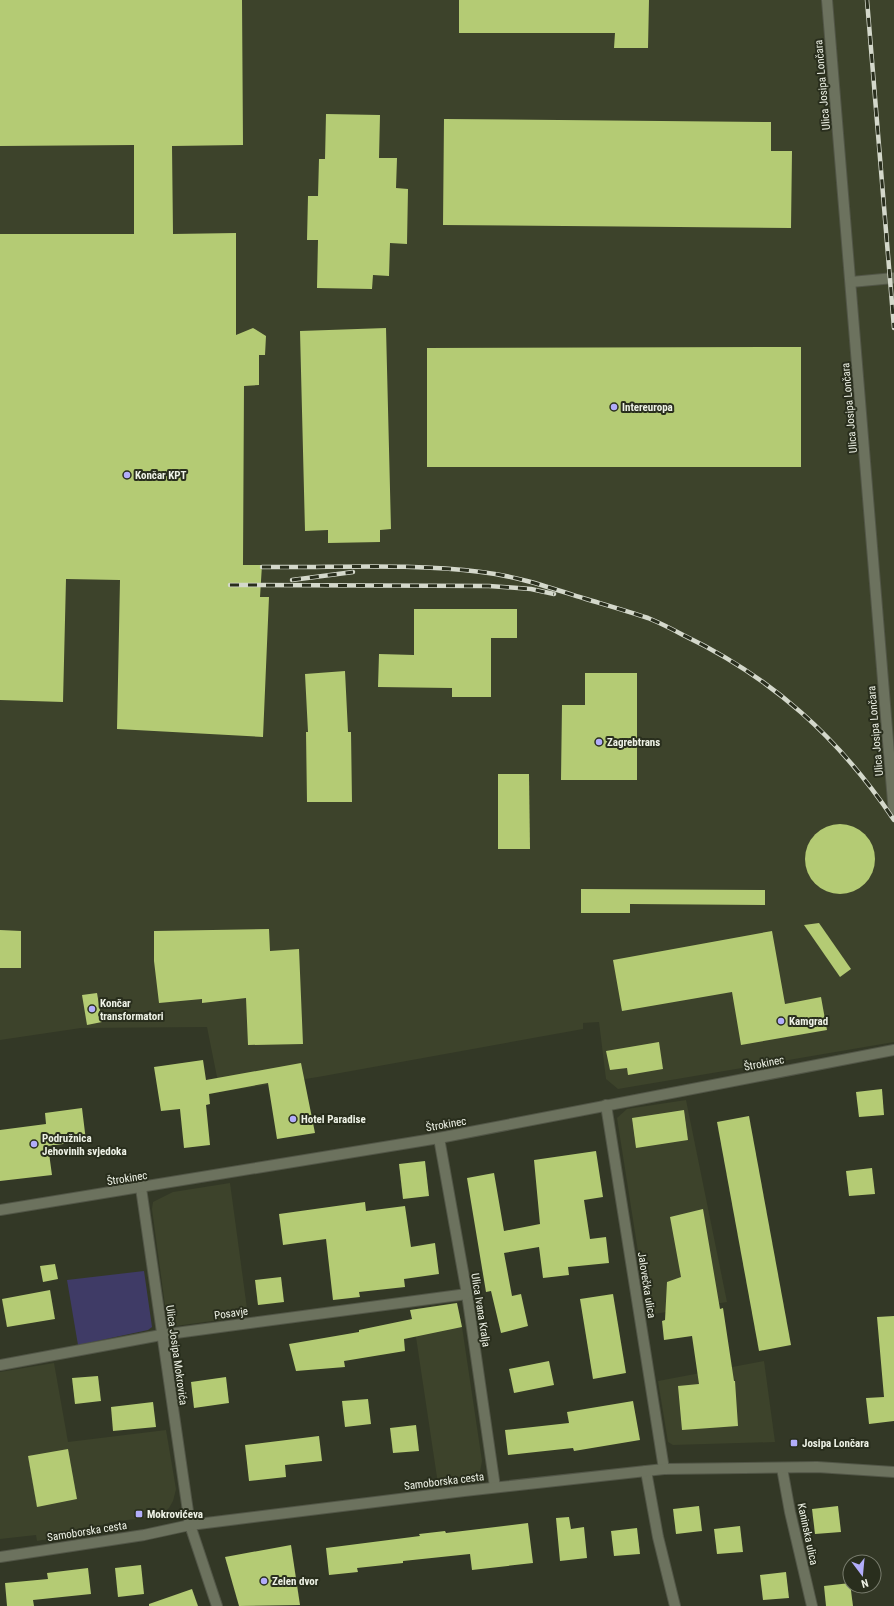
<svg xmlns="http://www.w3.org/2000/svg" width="894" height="1606" font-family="'Roboto Condensed',sans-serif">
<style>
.built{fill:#3d432b}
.green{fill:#3f3b66}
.building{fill:#b4cb74}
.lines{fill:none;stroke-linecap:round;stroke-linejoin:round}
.minor-casing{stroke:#525647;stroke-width:12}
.minor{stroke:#6c725e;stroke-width:10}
.rail-casing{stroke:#d4d8cb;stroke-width:4.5}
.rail{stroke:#292e1d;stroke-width:3;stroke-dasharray:9;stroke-linecap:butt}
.poi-dot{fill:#b2adfa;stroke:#292e1d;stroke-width:1.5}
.labels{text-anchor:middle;stroke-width:4;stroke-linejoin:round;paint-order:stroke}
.street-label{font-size:11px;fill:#eef2e6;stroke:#292e1d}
.poi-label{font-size:11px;font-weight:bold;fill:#eef2e6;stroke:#292e1d;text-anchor:start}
</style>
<rect width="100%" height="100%" fill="#333826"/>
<g class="built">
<path d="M 0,0 L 894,0 L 894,1042 L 618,1089 L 606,1079 L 599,1022 L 583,1023 L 583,1029 L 318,1077 L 220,1092 L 207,1027 L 81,1028 L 0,1040 Z"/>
<path d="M 686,1100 L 727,1302 L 648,1315 L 617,1118 L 627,1109 Z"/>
<path d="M 230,1183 L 248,1316 L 168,1327 L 152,1209 L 153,1202 L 173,1192 Z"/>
<path d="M 454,1303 L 458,1307 L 462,1327 L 482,1461 L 480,1472 L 470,1479 L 438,1484 L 416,1337 L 410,1310 Z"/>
<path d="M 764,1361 L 775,1442 L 673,1445 L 668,1442 L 658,1381 Z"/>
<path d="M 54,1363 L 68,1442 L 166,1430 L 176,1489 L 173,1501 L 169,1508 L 160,1516 L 111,1522 L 75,1534 L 37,1541 L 36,1535 L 0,1539 L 0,1372 Z"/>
</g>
<path class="green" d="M 144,1271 L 152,1327 L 148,1330 L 78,1345 L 67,1280 Z"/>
<g class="building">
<path d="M 0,0 L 242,0 L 243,145 L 172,146 L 173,234 L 236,233 L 236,335 L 253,328 L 266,336 L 265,355 L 259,355 L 259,385 L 244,386 L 243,565 L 262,565 L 260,597 L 269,597 L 263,737 L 117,729 L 120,580 L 66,579 L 63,702 L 0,700 L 0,234 L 134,234 L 134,145 L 0,146 Z"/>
<path d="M 459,0 L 649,0 L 648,48 L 614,48 L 615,33 L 459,33 Z"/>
<path d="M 326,114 L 380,115 L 379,158 L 397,158 L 396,188 L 408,189 L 407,244 L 390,243 L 389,276 L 373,275 L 372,289 L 317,288 L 318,240 L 307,240 L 308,196 L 318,196 L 319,159 L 325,159 Z"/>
<path d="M 444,119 L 771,122 L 771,151 L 792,151 L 791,228 L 443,225 Z"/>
<path d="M 386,328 L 391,529 L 380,530 L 380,542 L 328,543 L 328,530 L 305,531 L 300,331 Z"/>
<path d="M 801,347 L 801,467 L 427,467 L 427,348 Z"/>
<path d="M 414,609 L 517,609 L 517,638 L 491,638 L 491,697 L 452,697 L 452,688 L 378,687 L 379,654 L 414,655 Z"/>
<path d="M 345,671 L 348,732 L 351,732 L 352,802 L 307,802 L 306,732 L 308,732 L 305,674 Z"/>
<path d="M 585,673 L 637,673 L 637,780 L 561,780 L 562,705 L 585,705 Z"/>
<path d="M 498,774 L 529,774 L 530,849 L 498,849 Z"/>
<circle cx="840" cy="859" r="35"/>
<path d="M 581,889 L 765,890 L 765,905 L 630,904 L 630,913 L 581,913 Z"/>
<path d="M 819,923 L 851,969 L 840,977 L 804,925 Z"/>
<path d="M 269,929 L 270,951 L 299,949 L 303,1044 L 248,1045 L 246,998 L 202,1003 L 202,999 L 159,1003 L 154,961 L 154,931 Z"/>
<path d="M 0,930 L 21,931 L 21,968 L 0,968 Z"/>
<path d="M 772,931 L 785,1004 L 821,997 L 827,1030 L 741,1045 L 732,992 L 622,1011 L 613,960 Z"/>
<path d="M 97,993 L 102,1022 L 87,1025 L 82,995 Z"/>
<path d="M 659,1042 L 663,1069 L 628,1075 L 627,1068 L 610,1070 L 606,1051 Z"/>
<path d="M 203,1060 L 206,1080 L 301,1063 L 315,1133 L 277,1139 L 268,1083 L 209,1094 L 210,1104 L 206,1105 L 210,1145 L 184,1148 L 180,1109 L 161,1111 L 154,1067 Z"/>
<path d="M 882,1089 L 884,1115 L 859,1117 L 856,1092 Z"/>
<path d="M 82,1108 L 86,1141 L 48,1146 L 52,1175 L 0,1181 L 0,1130 L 46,1124 L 45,1113 Z"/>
<path d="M 684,1110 L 688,1140 L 636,1148 L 632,1118 Z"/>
<path d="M 749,1116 L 791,1345 L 759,1351 L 717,1122 Z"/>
<path d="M 596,1151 L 603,1197 L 584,1200 L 590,1239 L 606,1237 L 609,1263 L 568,1267 L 569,1275 L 543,1278 L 539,1247 L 504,1253 L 512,1296 L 521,1294 L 528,1326 L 501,1333 L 491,1291 L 486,1292 L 467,1178 L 494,1173 L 504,1231 L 540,1224 L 534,1160 Z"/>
<path d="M 425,1161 L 429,1196 L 403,1199 L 399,1164 Z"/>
<path d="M 872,1168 L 875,1194 L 849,1196 L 846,1171 Z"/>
<path d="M 365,1202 L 366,1211 L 405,1206 L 411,1247 L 435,1243 L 439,1274 L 404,1279 L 405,1287 L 359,1292 L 360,1297 L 333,1300 L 326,1239 L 283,1245 L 279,1214 Z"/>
<path d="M 703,1209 L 720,1309 L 723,1308 L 734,1381 L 735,1381 L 738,1426 L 682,1430 L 678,1386 L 699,1384 L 692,1336 L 664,1340 L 662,1321 L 665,1320 L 667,1282 L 681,1277 L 670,1217 Z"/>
<path d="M 55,1264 L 58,1279 L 43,1282 L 40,1266 Z"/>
<path d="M 281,1277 L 284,1302 L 258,1305 L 255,1280 Z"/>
<path d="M 50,1290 L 55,1319 L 7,1327 L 2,1299 Z"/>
<path d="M 613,1294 L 626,1373 L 593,1379 L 580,1299 Z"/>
<path d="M 457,1303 L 462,1327 L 404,1339 L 405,1351 L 344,1361 L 345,1367 L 296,1371 L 289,1344 L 359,1332 L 359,1330 L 412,1319 L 410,1310 Z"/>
<path d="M 894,1316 L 894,1421 L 869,1424 L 866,1398 L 884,1397 L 877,1317 Z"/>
<path d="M 549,1361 L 554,1385 L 514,1393 L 509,1369 Z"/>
<path d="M 98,1376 L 101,1401 L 75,1404 L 72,1378 Z"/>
<path d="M 226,1377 L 229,1403 L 194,1408 L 191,1382 Z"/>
<path d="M 368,1399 L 371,1424 L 345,1427 L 342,1401 Z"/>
<path d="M 633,1401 L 640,1440 L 574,1451 L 573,1448 L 508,1455 L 505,1430 L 569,1423 L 567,1412 Z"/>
<path d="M 153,1402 L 156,1427 L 113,1431 L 111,1407 Z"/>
<path d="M 416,1425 L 419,1451 L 393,1453 L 390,1428 Z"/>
<path d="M 319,1436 L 322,1461 L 285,1465 L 286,1477 L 249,1481 L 245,1445 Z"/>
<path d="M 68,1449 L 77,1499 L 37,1507 L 28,1456 Z"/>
<path d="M 699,1506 L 702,1531 L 676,1534 L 673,1509 Z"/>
<path d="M 838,1506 L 841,1532 L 815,1534 L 812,1509 Z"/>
<path d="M 569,1517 L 571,1529 L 584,1527 L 587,1558 L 560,1561 L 556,1518 Z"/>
<path d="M 528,1523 L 533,1563 L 472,1570 L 470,1554 L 403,1561 L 403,1563 L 357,1568 L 358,1572 L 329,1575 L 326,1548 L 420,1536 L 419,1534 L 445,1531 L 446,1533 Z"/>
<path d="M 740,1526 L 743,1552 L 717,1554 L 714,1529 Z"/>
<path d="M 637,1528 L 640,1554 L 614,1556 L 611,1531 Z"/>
<path d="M 291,1545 L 300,1605 L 239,1606 L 225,1557 Z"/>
<path d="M 141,1565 L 144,1594 L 118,1597 L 115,1568 Z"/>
<path d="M 88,1568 L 91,1594 L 33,1600 L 34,1606 L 7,1606 L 5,1583 L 48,1579 L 47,1573 Z"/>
<path d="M 786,1572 L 789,1598 L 763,1600 L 760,1575 Z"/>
<path d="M 850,1583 L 853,1606 L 826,1606 L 824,1586 Z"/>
<path d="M 192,1589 L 198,1606 L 149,1606 L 149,1604 Z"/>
</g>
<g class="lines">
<defs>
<g id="minor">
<path d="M 827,0 L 894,814"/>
<path d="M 851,282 L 894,278"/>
<path d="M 606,1105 L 664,1469"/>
<path d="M 439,1138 L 467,1294 L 495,1487"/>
<path d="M 141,1188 L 190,1525 L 217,1606"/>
<path d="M 0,1210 L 439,1138 L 894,1050"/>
<path d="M 0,1365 L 161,1335 L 467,1294"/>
<path d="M 782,1468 L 790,1512 L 812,1606"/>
<path d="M 646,1471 L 658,1537 L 675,1606"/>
<path d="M 0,1557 L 144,1535 L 190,1525 L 464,1491 L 664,1469 L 817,1467 L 894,1472"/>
</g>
</defs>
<use href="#minor" class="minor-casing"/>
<use href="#minor" class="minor"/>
<defs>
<g id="rail">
<path d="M 867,0 L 894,328"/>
<path d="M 262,567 C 335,568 409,563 481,572 C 517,576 551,588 586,599 C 606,605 627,611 648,618 C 660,623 672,629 683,635 C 773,678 839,738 894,820"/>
<path d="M 292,580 L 353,572"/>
<path d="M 230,585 L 489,586 L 531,589 L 554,594"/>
</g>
</defs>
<use href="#rail" class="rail-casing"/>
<use href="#rail" class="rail"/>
</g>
<g class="poi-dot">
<circle cx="614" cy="407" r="4"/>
<circle cx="127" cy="475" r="4"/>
<circle cx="599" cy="742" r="4"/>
<circle cx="92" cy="1009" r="4"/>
<circle cx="781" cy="1021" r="4"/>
<circle cx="293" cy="1119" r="4"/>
<circle cx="34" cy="1144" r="4"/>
<rect x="790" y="1439" width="8" height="8" rx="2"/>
<rect x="135" y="1510" width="8" height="8" rx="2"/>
<circle cx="264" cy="1581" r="4"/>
</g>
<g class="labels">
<g class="street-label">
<text transform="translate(822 85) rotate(-95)" y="4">Ulica Josipa Lončara</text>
<text transform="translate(849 408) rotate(-95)" y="4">Ulica Josipa Lončara</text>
<text transform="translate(875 731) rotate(-95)" y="4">Ulica Josipa Lončara</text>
<text transform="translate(764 1063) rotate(-11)" y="4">Štrokinec</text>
<text transform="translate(446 1124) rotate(-10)" y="4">Štrokinec</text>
<text transform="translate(127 1178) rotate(-9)" y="4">Štrokinec</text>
<text transform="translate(647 1285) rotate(81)" y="4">Jalovečka ulica</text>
<text transform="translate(481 1310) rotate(81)" y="4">Ulica Ivana Kralja</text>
<text transform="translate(231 1313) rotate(-8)" y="4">Posavje</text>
<text transform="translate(177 1355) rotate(82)" y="4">Ulica Josipa Mokrovića</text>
<text transform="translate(444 1481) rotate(-7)" y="4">Samoborska cesta</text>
<text transform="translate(87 1531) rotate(-9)" y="4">Samoborska cesta</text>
<text transform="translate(808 1534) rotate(78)" y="4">Kaninska ulica</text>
</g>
<g class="poi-label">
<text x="622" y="411">Intereuropa</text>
<text x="135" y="479">Končar KPT</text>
<text x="607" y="746">Zagrebtrans</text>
<text x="100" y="1007">Končar<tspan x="100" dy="13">transformatori</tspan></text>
<text x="789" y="1025">Kamgrad</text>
<text x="301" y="1123">Hotel Paradise</text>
<text x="42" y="1142">Podružnica<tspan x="42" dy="13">Jehovinih svjedoka</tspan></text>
<text x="802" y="1447">Josipa Lončara</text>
<text x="147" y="1518">Mokrovićeva</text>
<text x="272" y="1585">Zelen dvor</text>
</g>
</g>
<g transform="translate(862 1574) rotate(164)"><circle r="19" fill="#292e1d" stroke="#787c6d"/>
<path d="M0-3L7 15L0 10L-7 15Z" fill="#b2adfa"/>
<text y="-6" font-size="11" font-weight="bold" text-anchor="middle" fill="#eef2e6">N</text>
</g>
</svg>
